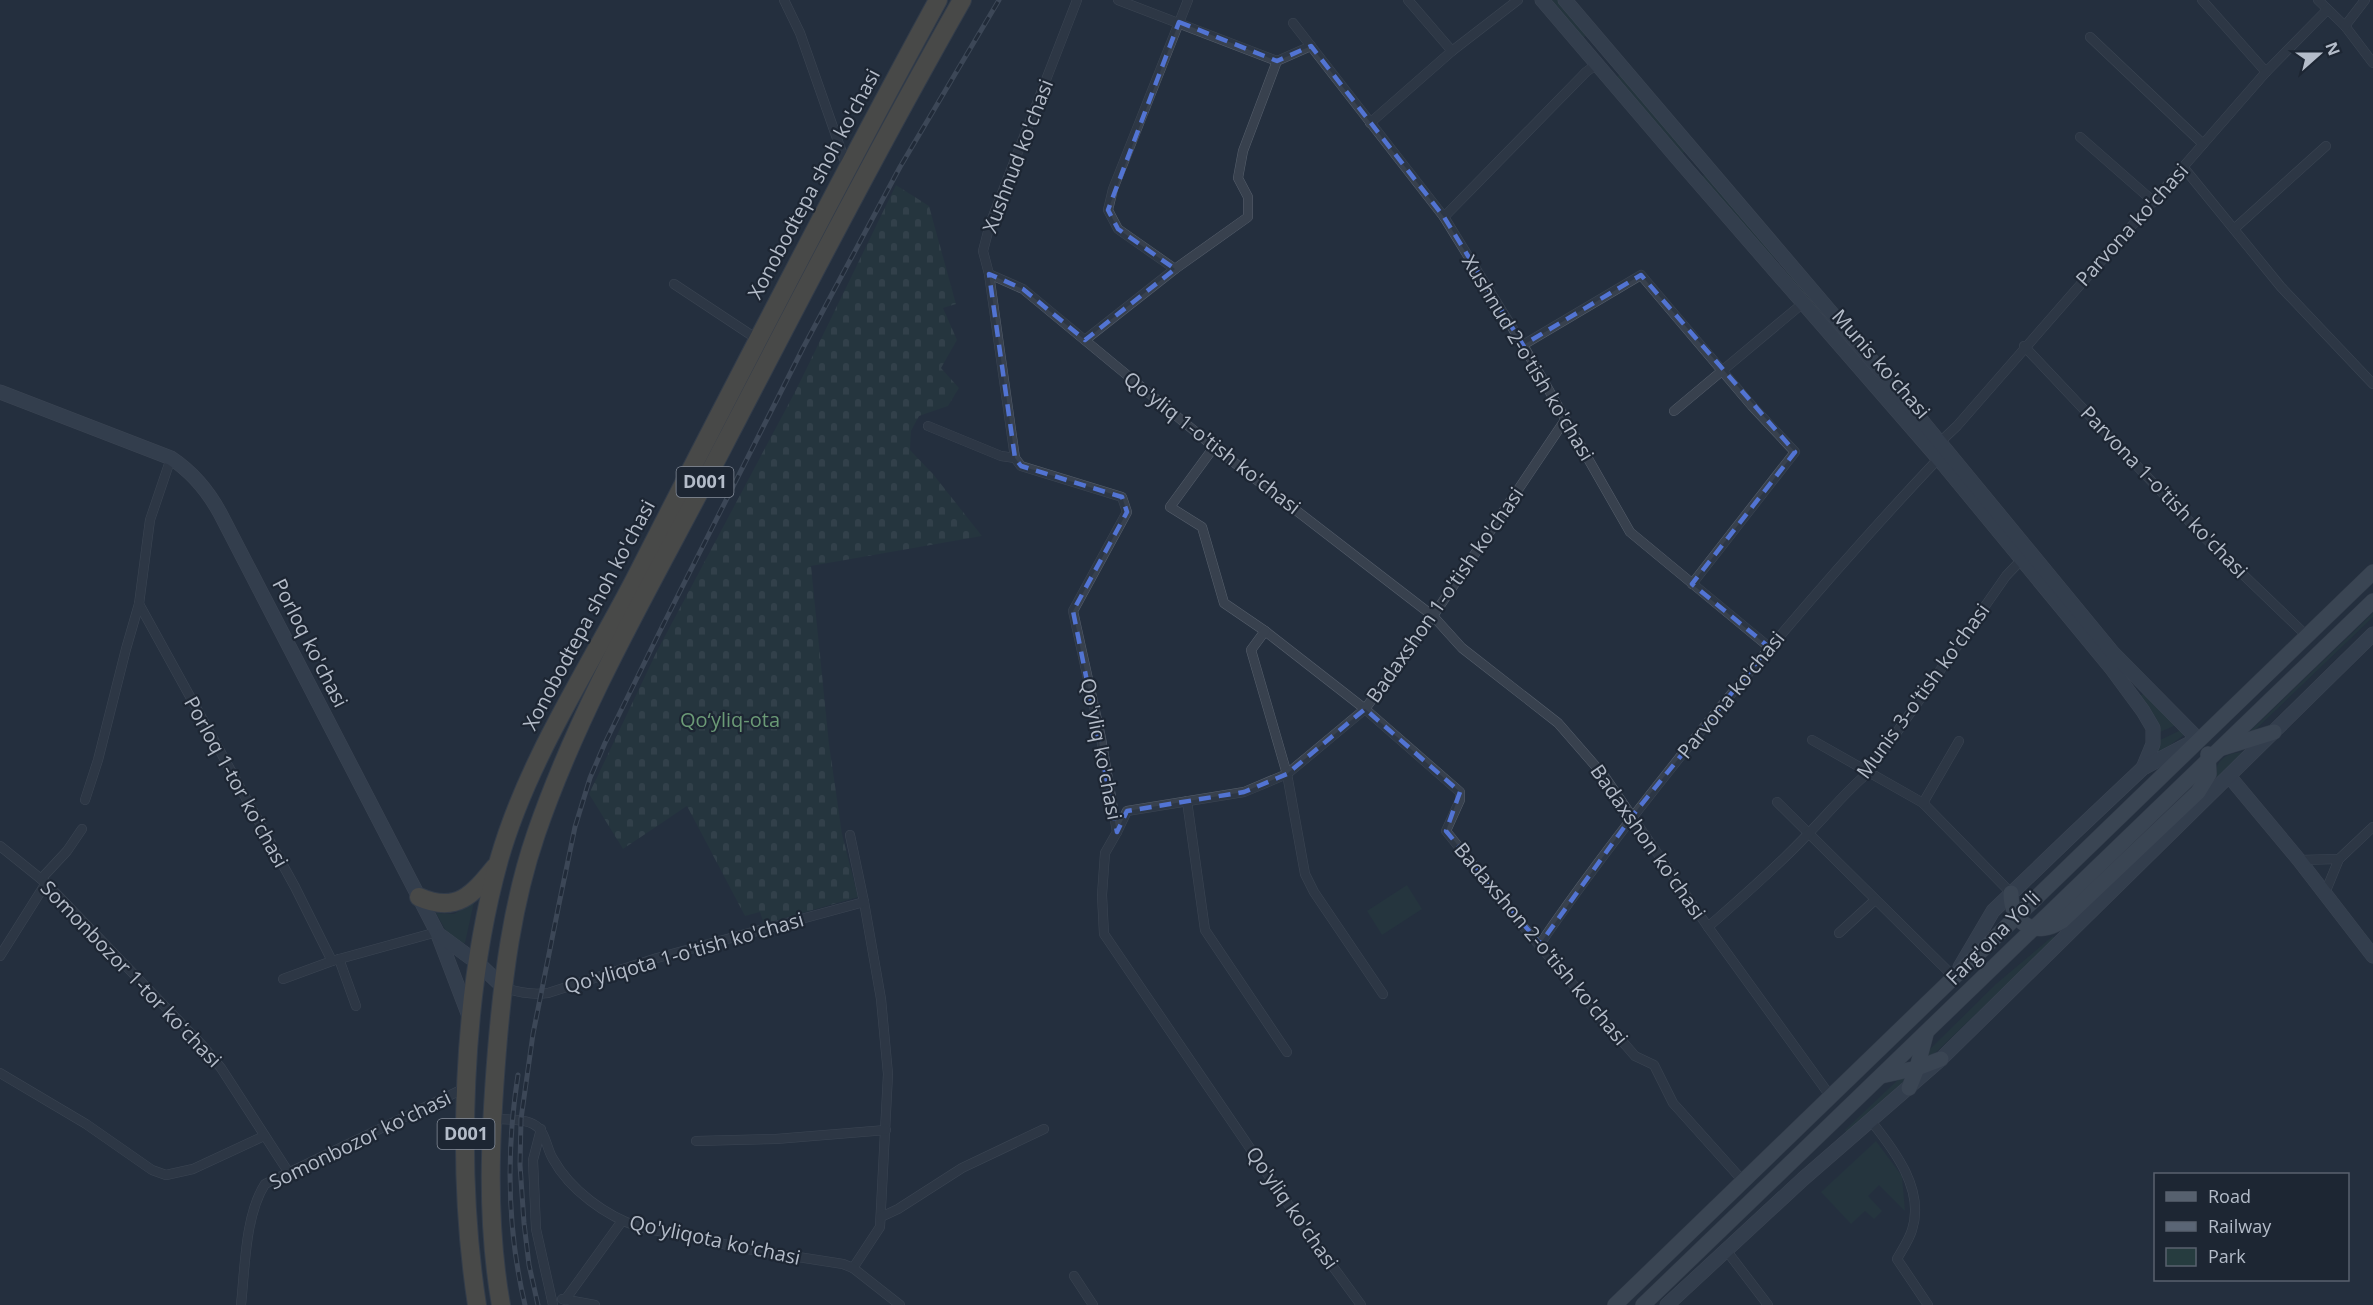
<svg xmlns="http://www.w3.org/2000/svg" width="2373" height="1305" font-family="'Open Sans',sans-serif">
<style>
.green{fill:#263c3f}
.cemetery{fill:url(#cemetery-stones)}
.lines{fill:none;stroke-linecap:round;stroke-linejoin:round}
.street-casing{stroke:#565f6c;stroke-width:10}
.secondary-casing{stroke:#565f6c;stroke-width:15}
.primary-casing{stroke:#414a57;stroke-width:16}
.highway-casing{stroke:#434c59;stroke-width:20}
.street{stroke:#38414e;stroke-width:9}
.secondary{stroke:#465061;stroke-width:14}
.primary{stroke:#56606e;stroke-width:15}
.highway{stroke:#746855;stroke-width:18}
.rail-casing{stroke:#5a6575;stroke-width:5}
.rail{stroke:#1d2633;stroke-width:3;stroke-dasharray:9;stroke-linecap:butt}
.marked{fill:none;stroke:#5274d3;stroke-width:4.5;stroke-dasharray:12 8;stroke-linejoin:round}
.labels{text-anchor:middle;stroke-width:4.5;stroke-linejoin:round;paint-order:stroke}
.shield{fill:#1d2633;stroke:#878f9c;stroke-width:1.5}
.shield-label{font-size:18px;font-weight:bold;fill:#b4bcc9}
.street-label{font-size:20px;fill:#b4bcc9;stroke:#1d2633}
.park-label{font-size:20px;fill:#6b9a76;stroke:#1d2633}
</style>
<defs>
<pattern id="cemetery-stones" width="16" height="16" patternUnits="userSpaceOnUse" patternTransform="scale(1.5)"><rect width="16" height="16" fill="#263c3f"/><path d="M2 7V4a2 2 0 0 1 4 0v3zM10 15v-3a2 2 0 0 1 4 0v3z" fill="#435659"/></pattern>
</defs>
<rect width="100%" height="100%" fill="#242f3e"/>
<g class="green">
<path d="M 1551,0 L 1559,0 L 1588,34 L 1583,38 Z"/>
<path d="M 1621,73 L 1686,150 L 1682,154 L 1617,77 Z"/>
<path d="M 1705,174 L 1776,256 L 1772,260 L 1701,177 Z"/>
<path d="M 1788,270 L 1910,414 L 1920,428 L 1784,274 Z"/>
<path d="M 2373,613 L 2373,617 L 2254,731 L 2246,735 Z"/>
<path d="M 2147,694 L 2176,725 L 2158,733 L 2139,695 Z"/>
<path d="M 2181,730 L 2184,735 L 2156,755 L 2160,740 Z"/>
<path d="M 2243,752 L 2215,780 C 2214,761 2225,753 2243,752 Z"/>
<path d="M 1407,885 L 1422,909 L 1382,935 L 1367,911 Z"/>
<path d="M 474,902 L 465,943 L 452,942 L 436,913 L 454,914 Z"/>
<path d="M 2053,936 L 2054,939 L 1929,1059 L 1926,1053 L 1996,984 Z"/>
<path d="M 1903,1075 L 1908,1078 L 1875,1110 L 1847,1132 L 1845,1130 Z"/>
<path d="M 1876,1141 L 1902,1176 L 1905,1211 L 1879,1185 L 1868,1196 L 1882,1211 L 1874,1219 L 1865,1211 L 1851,1224 L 1821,1192 Z"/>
</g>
<path class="cemetery" d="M 896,185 L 929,206 L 956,304 L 943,308 L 957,340 L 941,368 L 959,388 L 948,406 L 919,416 L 911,431 L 910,450 L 933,474 L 982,536 L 811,566 L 829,744 L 842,834 L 858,897 L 764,924 L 760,912 L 745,916 L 687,806 L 623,849 L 589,794 L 657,651 L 796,390 Z"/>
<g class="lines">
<defs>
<g id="street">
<path d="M 784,0 L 800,33 L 847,167"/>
<path d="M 1118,0 L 1277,61"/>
<path d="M 1408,0 L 1452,51"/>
<path d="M 2202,0 L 2266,72"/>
<path d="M 2318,0 L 2345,26 L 2373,63"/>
<path d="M 1293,23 L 1444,217 L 1523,345 L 1630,532 L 1769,647"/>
<path d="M 2345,26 L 2365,0"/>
<path d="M 2090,37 L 2203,144"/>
<path d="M 1370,123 L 1452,51 L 1518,0"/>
<path d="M 2080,137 L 2154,202"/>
<path d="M 2184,168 L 2281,287 L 2373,384"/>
<path d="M 1444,217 L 1586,72 L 1597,64"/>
<path d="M 2234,229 L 2326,146"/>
<path d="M 1175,269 L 1118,229 L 1108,210 L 1113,189 L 1188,0"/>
<path d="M 989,274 L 1023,289 L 1214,447 L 1433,616 L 1462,648 L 1558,723 L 1605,777 L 1708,927 L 1831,1097"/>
<path d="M 674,284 L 757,339"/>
<path d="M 1085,340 L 1175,269 L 1248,217 L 1248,197 L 1238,178 L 1243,151 L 1277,61 L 1311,46"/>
<path d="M 1523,345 L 1641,275 L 1752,406 L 1795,452 L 1692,584"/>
<path d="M 2024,346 L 2205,538 L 2307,636"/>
<path d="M 1674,411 L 1802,304"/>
<path d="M 928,426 L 1001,456 L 1015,458 L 1021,466 L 1122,497 L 1127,512 L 1073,611 L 1101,738 L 1117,832 L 1105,853 L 1102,895 L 1104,934 L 1301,1223 L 1361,1305"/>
<path d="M 1940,442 L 1957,426 L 2266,72 L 2327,10"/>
<path d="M 1214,447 L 1170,507 L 1202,527 L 1224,603 L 1265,631 L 1365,709 L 1460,792 L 1460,800 L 1446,831 L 1514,916 L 1635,1056 L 1654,1065 L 1673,1103 L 1743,1181"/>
<path d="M 1015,458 L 989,274 L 983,251 L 990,224 L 1077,0"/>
<path d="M 139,604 L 295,887 L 332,961"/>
<path d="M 1265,631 L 1251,650 L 1287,774 L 1305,874 L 1314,892 L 1383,994"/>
<path d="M 1812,740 L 1923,803 L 2011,893"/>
<path d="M 85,800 L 98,760 L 126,649 L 139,604 L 150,520 L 171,458"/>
<path d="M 1187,801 L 1205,930 L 1287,1052"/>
<path d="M 1777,802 L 1954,977"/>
<path d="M 1923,803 L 1959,741"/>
<path d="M 1117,832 L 1127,811 L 1244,792 L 1287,774 L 1365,709 L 1433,616 L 1565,420"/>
<path d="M 850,835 L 864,902 L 881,999 L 888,1074 L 880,1227 L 853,1268"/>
<path d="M 0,846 L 46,883 L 202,1045 L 221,1068 L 289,1173"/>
<path d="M 2299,860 L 2339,859 L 2373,827"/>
<path d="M 41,879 L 67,851 L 82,829"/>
<path d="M 2325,893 L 2339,859"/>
<path d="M 1708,927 C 1742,897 1776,868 1807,835 C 1828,814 1846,791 1869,772 L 2006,576 L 2024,557"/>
<path d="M 1839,933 L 1875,900"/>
<path d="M 1540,944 C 1589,872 1642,804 1696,737 C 1774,641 1854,548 1938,459"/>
<path d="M 0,956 L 46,883"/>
<path d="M 339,959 L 356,1006"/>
<path d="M 283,979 L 332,961 L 437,932"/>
<path d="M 503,987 C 518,993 532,995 548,993 L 657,958 L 864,902"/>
<path d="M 0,1073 L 86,1124 L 152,1170 L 166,1175 L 193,1169 L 264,1136"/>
<path d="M 492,1119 C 504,1120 523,1118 533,1124 C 546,1130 546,1148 553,1159 C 570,1190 606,1216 639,1227 L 753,1250 L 843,1264 L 853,1268 L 900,1305"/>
<path d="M 1871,1121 C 1895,1151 1925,1190 1912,1230 C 1909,1240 1902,1250 1897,1259 L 1928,1305"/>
<path d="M 541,1129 L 533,1160 L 536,1229 L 553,1305"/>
<path d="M 696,1141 L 776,1139 L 886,1130"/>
<path d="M 881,1217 L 898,1209 L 962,1168 L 1044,1129"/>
<path d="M 1726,1250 L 1768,1305"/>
<path d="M 1074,1276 L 1093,1305"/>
<path d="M 562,1299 L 595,1305"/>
<path d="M 565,1300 L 622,1221"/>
<path d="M 241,1305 C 245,1268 245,1215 265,1184 L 467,1087"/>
</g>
<g id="secondary">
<path d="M 1542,0 L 1683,165 L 1944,465 L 2112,669 L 2143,711 L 2153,728 L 2153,744 L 2143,768"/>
<path d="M 1565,0 L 1881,371 L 2113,653 L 2198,739 L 2143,768 L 2070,837 L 1993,911 L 1960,967"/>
<path d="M 0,392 L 171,458 C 192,472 208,491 220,513 L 437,932 L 469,1016"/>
<path d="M 2229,776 L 2299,860 L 2373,956"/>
<path d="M 441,936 L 479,964 L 503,987"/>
<path d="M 1667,1305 L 1803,1179 L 1941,1059 L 2373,634"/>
</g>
<g id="primary">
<path d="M 2222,748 L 2274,732"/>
<path d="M 2011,893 C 2011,925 2036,938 2062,921 L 2198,792 L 2209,774 L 2208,754"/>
<path d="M 1881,1076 L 1917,1068 L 1941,1059"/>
<path d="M 1909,1088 L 1917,1068 L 1926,1034"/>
<path d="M 1615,1305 L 2373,572"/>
<path d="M 1643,1305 L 2373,601"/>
</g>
<g id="highway">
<path d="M 419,897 C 457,914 473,894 495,867"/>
<path d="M 477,1305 C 456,1169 462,993 499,860 C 528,758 590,667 638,573 C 736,381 835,189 938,0"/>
<path d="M 501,1305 C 486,1220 490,1136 497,1050 C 503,977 512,904 536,834 C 582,700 659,571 724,445 C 802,295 879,146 962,0"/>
</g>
</defs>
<use href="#street" class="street-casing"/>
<use href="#secondary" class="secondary-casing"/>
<use href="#primary" class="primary-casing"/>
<use href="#highway" class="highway-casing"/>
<use href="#street" class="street"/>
<use href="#secondary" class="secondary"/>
<use href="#primary" class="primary"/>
<use href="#highway" class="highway"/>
<defs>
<g id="rail">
<path d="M 518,1075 C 506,1152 507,1229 525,1305"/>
<path d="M 538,1305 L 529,1265 L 524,1223 L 520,1165 L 521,1119 L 533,1034 L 559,904 L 575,827 L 590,778 L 605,743 L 663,625 L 803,348 L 900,167 L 999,0"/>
</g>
</defs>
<use href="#rail" class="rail-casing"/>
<use href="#rail" class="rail"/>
</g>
<path d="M0 0H2373V1305H0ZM 1179,22 L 1277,61 L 1311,46 L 1444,217 L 1523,345 L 1641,275 L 1795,452 L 1692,584 L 1769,647 L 1633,815 L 1540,944 L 1446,831 L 1460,792 L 1365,709 L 1287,774 L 1244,792 L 1127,811 L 1117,832 L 1073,611 L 1127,512 L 1122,497 L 1021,466 L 1015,458 L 989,274 L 1023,289 L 1085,340 L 1175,269 L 1118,229 L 1108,210 Z" fill="#242f3e" fill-opacity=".55" fill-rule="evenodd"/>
<path class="marked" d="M 1179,22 L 1277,61 L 1311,46 L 1444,217 L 1523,345 L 1641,275 L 1795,452 L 1692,584 L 1769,647 L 1633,815 L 1540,944 L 1446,831 L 1460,792 L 1365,709 L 1287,774 L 1244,792 L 1127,811 L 1117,832 L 1073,611 L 1127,512 L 1122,497 L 1021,466 L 1015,458 L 989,274 L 1023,289 L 1085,340 L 1175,269 L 1118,229 L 1108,210 Z"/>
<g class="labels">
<g class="shield">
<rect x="676.5" y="467" width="57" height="30" rx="4.5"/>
<rect x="437.5" y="1119" width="57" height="30" rx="4.5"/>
</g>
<g class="shield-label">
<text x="705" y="488">D001</text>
<text x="466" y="1140">D001</text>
</g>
<g class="street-label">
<text transform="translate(1018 156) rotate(-69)" y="7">Xushnud ko'chasi</text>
<text transform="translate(814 184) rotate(-62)" y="7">Xonobodtepa shoh ko'chasi</text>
<text transform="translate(2132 225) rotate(-48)" y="7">Parvona ko'chasi</text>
<text transform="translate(1528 358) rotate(59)" y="7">Xushnud 2-o'tish ko'chasi</text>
<text transform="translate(1881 364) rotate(49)" y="7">Munis ko'chasi</text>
<text transform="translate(1212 443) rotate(38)" y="7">Qo'yliq 1-o'tish ko'chasi</text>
<text transform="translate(2164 492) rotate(46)" y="7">Parvona 1-o'tish ko'chasi</text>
<text transform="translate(1445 595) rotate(-55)" y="7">Badaxshon 1-o'tish ko'chasi</text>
<text transform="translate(589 615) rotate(-62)" y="7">Xonobodtepa shoh ko'chasi</text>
<text transform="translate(310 643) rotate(63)" y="7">Porloq ko'chasi</text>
<text transform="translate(1923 691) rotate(-54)" y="7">Munis 3-o'tish ko'chasi</text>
<text transform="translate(1731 695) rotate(-51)" y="7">Parvona ko'chasi</text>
<text transform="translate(1101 749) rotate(79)" y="7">Qo'yliq ko'chasi</text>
<text transform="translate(236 782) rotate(61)" y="7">Porloq 1-tor koʻchasi</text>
<text transform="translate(1648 842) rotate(55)" y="7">Badaxshon ko'chasi</text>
<text transform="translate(1993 938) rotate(-45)" y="7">Farg'ona Yo'li</text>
<text transform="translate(1541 944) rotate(50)" y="7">Badaxshon 2-o'tish ko'chasi</text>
<text transform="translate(684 953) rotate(-16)" y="7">Qo'yliqota 1-o'tish ko'chasi</text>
<text transform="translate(131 974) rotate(46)" y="7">Somonbozor 1-tor koʻchasi</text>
<text transform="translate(360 1140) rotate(-26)" y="7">Somonbozor ko'chasi</text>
<text transform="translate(1292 1208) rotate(55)" y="7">Qo'yliq ko'chasi</text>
<text transform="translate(715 1240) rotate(12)" y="7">Qo'yliqota ko'chasi</text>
</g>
<g class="park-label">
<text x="730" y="727">Qo‘yliq-ota</text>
</g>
</g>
<rect x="2154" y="1173" width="195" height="108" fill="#1d2633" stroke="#59626f" stroke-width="1.5"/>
<rect x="2166" y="1192" width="30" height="9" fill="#56606e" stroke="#59626f" stroke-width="1.5"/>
<text x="2208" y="1203" font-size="18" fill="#b4bcc9">Road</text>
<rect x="2166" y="1222" width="30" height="9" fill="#5a6575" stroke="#59626f" stroke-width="1.5"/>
<text x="2208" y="1233" font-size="18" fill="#b4bcc9">Railway</text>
<rect x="2166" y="1248" width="30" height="18" fill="#263c3f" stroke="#59626f" stroke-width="1.5"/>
<text x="2208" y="1263" font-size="18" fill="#b4bcc9">Park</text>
<g transform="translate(2319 54) rotate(69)" stroke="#1d2633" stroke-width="4.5" paint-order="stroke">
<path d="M0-4.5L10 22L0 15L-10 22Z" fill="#b4bcc9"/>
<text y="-9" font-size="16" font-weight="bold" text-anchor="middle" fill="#b4bcc9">N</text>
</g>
</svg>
